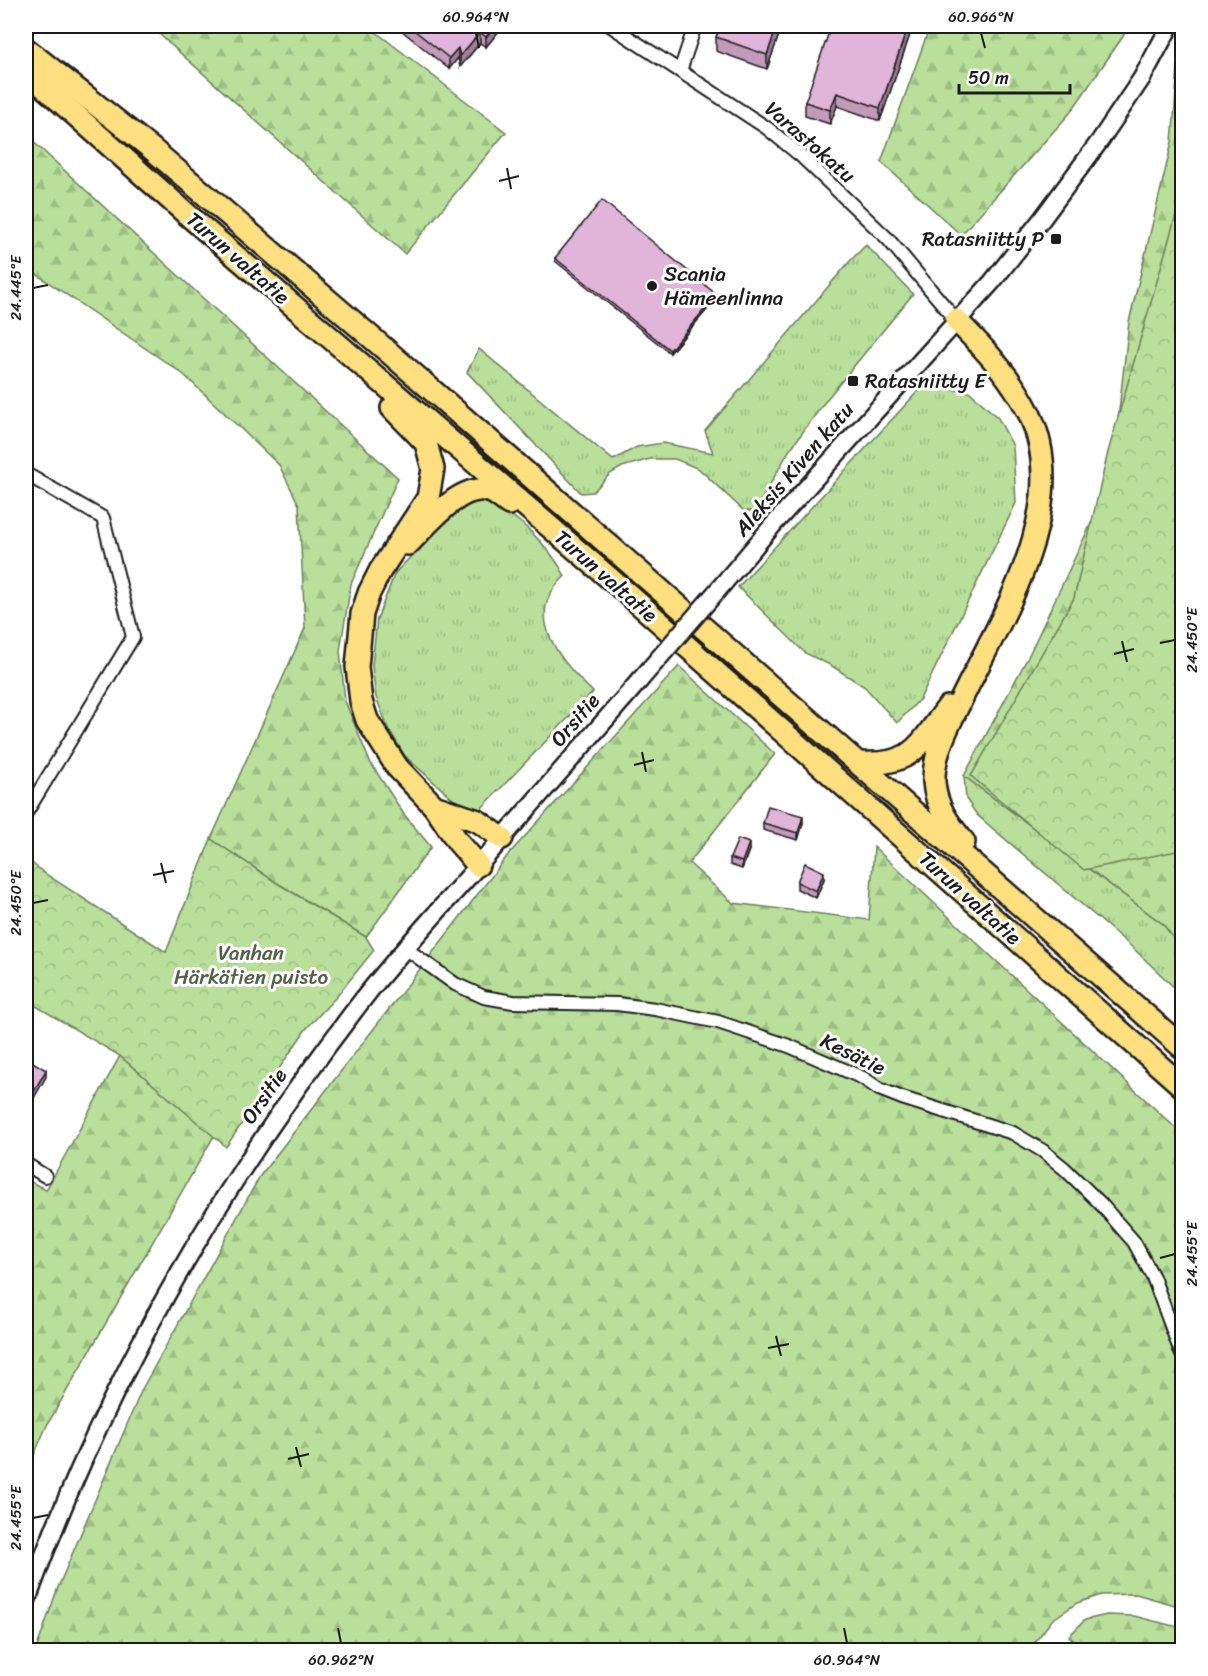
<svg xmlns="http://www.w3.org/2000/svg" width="1208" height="1676" font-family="Sriracha,sans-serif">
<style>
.grass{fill:url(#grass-tufts);stroke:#6a7e5b;stroke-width:1.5}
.forest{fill:url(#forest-firs);stroke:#6a7e5b;stroke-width:1.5}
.park{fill:url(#park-crowns);stroke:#6a7e5b;stroke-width:1.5}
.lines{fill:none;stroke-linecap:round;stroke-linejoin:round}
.street-casing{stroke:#1c1c1c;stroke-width:16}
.secondary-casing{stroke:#1c1c1c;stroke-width:21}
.highway-casing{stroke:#1c1c1c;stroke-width:26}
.street{stroke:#fff;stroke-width:12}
.secondary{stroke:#fff;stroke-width:16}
.highway{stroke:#fddf80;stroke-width:21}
.secondary-bridge-casing{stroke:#1c1c1c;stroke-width:21;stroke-linecap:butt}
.secondary-bridge{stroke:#fff;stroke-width:16}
.wall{fill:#c29bbb;stroke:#1c1c1c;stroke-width:1.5}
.shaded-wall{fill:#9e7e98;stroke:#1c1c1c;stroke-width:1.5}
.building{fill:#e1b4d9;stroke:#1c1c1c;stroke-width:1.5}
.ticks{fill:none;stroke:#1c1c1c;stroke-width:2}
.poi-dot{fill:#1c1c1c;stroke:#fff;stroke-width:2}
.labels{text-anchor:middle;stroke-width:6;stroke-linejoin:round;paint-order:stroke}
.street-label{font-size:21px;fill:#1c1c1c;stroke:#fff}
.poi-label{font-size:21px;fill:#1c1c1c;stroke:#fff;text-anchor:start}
.park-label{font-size:21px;fill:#536048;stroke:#fff}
.neatline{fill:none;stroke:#1c1c1c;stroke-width:2}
.ticks-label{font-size:15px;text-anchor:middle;fill:#1c1c1c}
</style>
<defs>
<pattern id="grass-tufts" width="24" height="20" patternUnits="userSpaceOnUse" patternTransform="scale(1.5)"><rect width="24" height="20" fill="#b9df9a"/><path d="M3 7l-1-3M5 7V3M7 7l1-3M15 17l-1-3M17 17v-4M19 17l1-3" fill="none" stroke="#9ebf84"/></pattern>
<pattern id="forest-firs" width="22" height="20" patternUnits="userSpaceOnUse" patternTransform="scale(1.5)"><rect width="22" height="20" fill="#b9df9a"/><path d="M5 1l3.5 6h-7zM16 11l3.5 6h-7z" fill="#9ebf84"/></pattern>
<pattern id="park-crowns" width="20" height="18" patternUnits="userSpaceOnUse" patternTransform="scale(1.5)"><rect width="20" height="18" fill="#b9df9a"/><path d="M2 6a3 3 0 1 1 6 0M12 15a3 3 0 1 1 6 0" fill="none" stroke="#9ebf84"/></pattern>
</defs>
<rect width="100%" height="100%" fill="#fff"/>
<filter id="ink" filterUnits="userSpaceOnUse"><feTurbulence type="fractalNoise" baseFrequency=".0167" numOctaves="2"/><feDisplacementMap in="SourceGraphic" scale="12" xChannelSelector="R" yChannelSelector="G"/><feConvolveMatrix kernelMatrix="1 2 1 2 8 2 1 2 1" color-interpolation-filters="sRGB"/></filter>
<g filter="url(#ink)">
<g class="grass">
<path d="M 866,245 L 913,294 L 827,399 L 789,451 L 755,511 L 744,511 L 699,469 L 675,459 L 650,459 L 622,467 L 610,474 L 593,492 L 581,493 L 467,372 L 479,349 L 613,460 L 637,447 L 663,443 L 713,453 L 705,431 L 850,261 Z"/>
<path d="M 937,387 L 970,392 L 998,418 L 1013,446 L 1016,503 L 920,699 L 897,723 L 865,687 L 832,666 L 805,653 L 738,587 L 920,389 Z"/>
<path d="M 481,502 C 511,505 552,550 565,576 C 559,582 551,590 548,599 C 535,633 570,671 593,692 L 478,812 L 465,810 L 405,756 L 388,728 L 376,697 L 372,666 L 377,619 L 395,573 L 460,506 Z"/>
<path d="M 964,776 L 1163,924 L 1182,949 L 1182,995 L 1133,948 L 977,815 L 966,799 Z"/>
</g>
<g class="forest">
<path d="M 150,26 L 368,26 L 506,132 L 405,254 Z"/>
<path d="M 930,26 L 1129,26 L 1122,38 L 1070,113 L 961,235 L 881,162 Z"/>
<path d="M 1182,37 L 1182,949 L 1163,924 L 964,776 L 1028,657 L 1111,481 L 1129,322 L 1172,142 L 1180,43 Z"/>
<path d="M 26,135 L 398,478 L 351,584 L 340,650 L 345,701 L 370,762 L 403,813 L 431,847 L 366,937 L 277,883 L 211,839 L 305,628 L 299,505 L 279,465 L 183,374 L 26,267 Z"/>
<path d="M 679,666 L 775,754 L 689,863 L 733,903 L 869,920 L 874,847 L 1182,1134 L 1182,1607 L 1136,1594 L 1101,1595 L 1077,1603 L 1052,1620 L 1029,1650 L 36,1650 L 57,1590 L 142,1389 L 260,1176 L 508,855 Z"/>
<path d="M 120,1056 L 214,1136 L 47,1425 L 26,1474 L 26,1179 L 46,1190 Z"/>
<path d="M 1107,1615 L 1134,1616 L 1182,1628 L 1182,1650 L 1084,1650 L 1069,1636 L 1085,1620 Z"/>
</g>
<g class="park">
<path d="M 1182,194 L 1182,850 L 1084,870 L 971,776 L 1074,598 L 1108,452 Z"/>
<path d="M 211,839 L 277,883 L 366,937 L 374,950 L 337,996 L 306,1029 L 226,1147 L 120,1056 L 26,1000 L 26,858 L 44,873 L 166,952 Z"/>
</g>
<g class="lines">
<defs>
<g id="street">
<path d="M 611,26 L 767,128 L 800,155 L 888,239 L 956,320"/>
<path d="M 680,71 L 695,26"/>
<path d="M 26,474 L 103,518 L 133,637 L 26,813"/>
<path d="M 405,948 L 455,984 L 484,997 L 513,1002 L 617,1004 L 655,1009 L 718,1022 L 789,1046 L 863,1078 L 879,1089 L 902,1098 L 1013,1133 L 1043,1151 L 1065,1169 L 1100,1203 L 1134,1242 L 1153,1277 L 1182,1355"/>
<path d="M 26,1164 L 45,1176"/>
</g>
<g id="secondary">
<path d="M 723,584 L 773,525 L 992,282 L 1042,219 L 1099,142 L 1142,78 L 1170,26"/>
<path d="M 26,1603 C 104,1385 222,1181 364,998 C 400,952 439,910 478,866 C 532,804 586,742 640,680"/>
</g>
<g id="highway">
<path d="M 26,49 L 152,149 L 393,356 L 1182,1047"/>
<path d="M 26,71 L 189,216 L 629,595 L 1182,1086"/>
<path d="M 956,320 C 984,348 1012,378 1029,413 C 1074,506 1000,619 961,700 C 949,725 933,753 934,782 C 936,807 948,823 964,842"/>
<path d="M 392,408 L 426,443 L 433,469 L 428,498 L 380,571 L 369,593 L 362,614 L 357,667 L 361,701 L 367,720 L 397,767 L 434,806 L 458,842 L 478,865"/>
<path d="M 408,544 C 426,526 461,482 489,491 C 496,493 503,500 509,504"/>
<path d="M 859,763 C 914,766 918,746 948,707"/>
<path d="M 434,806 L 478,821 L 502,838"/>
</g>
</defs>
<use href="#street" class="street-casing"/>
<use href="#secondary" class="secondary-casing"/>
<use href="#highway" class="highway-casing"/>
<use href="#street" class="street"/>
<use href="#secondary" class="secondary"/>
<use href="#highway" class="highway"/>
<defs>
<path id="secondary-bridge" d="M 640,680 L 723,584"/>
</defs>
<use href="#secondary-bridge" class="secondary-bridge-casing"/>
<use href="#secondary-bridge" class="secondary-bridge"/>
</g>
<g class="wall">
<path d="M 396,26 L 503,26 L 486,47 L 480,43 L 460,67 L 458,58 L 449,69 Z"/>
<path d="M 721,26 L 782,26 L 767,69 L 716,51 L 716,37 Z"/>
<path d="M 913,26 L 880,121 L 837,106 L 830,124 L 805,116 L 805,102 Z"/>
<path d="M 555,258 L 717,298 L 670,353 L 555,261 Z"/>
<path d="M 763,823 L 803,823 L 798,840 L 763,830 Z"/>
<path d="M 749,850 L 742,869 L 730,865 L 730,858 Z"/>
<path d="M 824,879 L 816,898 L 797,889 L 797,882 Z"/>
</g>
<g class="shaded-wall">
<path d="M 495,26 L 503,26 L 486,47 L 486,37 Z"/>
<path d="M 777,26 L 782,26 L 767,69 L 767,55 Z"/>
<path d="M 908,26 L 913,26 L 880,121 L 880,108 Z"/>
<path d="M 480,32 L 480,43 L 460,67 L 460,56 Z"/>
<path d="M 458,48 L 458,58 L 449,69 L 449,58 Z"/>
<path d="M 837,93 L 837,106 L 830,124 L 830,110 Z"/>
<path d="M 717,295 L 717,298 L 670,353 L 670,350 Z"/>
<path d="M 803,816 L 803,823 L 798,840 L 798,833 Z"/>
<path d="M 749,843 L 749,850 L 742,869 L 742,862 Z"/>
<path d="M 824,872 L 824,879 L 816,898 L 816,891 Z"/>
<path d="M 46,1070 L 46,1077 L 26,1112 L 26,1105 Z"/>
</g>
<g class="building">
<path d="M 409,26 L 495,26 L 486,37 L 480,32 L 460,56 L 458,48 L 449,58 Z"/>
<path d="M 721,26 L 777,26 L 767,55 L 716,37 Z"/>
<path d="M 831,26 L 908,26 L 880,108 L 837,93 L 830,110 L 805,102 Z"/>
<path d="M 602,200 L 717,295 L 670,350 L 555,258 Z"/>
<path d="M 768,806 L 803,816 L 798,833 L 763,823 Z"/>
<path d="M 738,839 L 749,843 L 742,862 L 730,858 Z"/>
<path d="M 805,863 L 824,872 L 816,891 L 797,882 Z"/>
<path d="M 26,1058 L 46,1070 L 26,1105 Z"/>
</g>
</g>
<path class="ticks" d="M 476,33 L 479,48M 981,33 L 985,48M 507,168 L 511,189M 499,181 L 519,176M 33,288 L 48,285M 1122,641 L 1127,662M 1160,643 L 1175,640M 1114,654 L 1134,649M 642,752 L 646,772M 634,765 L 654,760M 161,863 L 166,883M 153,875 L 174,871M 33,903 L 48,900M 1160,1258 L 1175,1254M 776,1336 L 781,1356M 768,1348 L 789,1344M 296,1447 L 301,1467M 288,1459 L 309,1454M 33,1518 L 48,1515M 338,1628 L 341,1643M 844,1628 L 847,1643"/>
<g class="poi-dot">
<rect x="1050" y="233" width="12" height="12" rx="3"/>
<circle cx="652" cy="286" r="6"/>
<rect x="847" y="375" width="12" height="12" rx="3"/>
</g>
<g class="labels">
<g class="street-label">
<text transform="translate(810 142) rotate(41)" y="7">Varastokatu</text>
<text transform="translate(238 258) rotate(41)" y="7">Turun valtatie</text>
<text transform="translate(794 469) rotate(-49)" y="7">Aleksis Kiven katu</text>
<text transform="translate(606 576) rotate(41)" y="7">Turun valtatie</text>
<text transform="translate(575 720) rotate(-49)" y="7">Orsitie</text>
<text transform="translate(970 898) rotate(42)" y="7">Turun valtatie</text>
<text transform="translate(853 1054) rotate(26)" y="7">Kesätie</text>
<text transform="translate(264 1096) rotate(-55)" y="7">Orsitie</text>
</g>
<g class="poi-label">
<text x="1044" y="246" text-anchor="end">Ratasniitty P</text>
<text x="664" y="281">Scania<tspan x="664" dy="24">Hämeenlinna</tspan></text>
<text x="865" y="388">Ratasniitty E</text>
</g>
<g class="park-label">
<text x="251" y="960">Vanhan<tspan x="251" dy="24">Härkätien puisto</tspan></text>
</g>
</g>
<rect width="1208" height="1676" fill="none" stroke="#fff" stroke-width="66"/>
<path d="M959 84v9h111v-9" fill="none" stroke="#1c1c1c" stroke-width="3"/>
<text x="968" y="84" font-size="18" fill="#1c1c1c" stroke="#ffffff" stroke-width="4.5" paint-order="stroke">50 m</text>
<rect x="33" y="33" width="1142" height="1610" class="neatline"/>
<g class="ticks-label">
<text x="476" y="22">60.964°N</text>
<text x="981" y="22">60.966°N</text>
<text transform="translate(16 288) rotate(-90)" y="5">24.445°E</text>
<text transform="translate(1192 640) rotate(-90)" y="5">24.450°E</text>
<text transform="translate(16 903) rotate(-90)" y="5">24.450°E</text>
<text transform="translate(1192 1254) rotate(-90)" y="5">24.455°E</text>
<text transform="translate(16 1518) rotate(-90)" y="5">24.455°E</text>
<text x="341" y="1665">60.962°N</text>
<text x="847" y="1665">60.964°N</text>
</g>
</svg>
